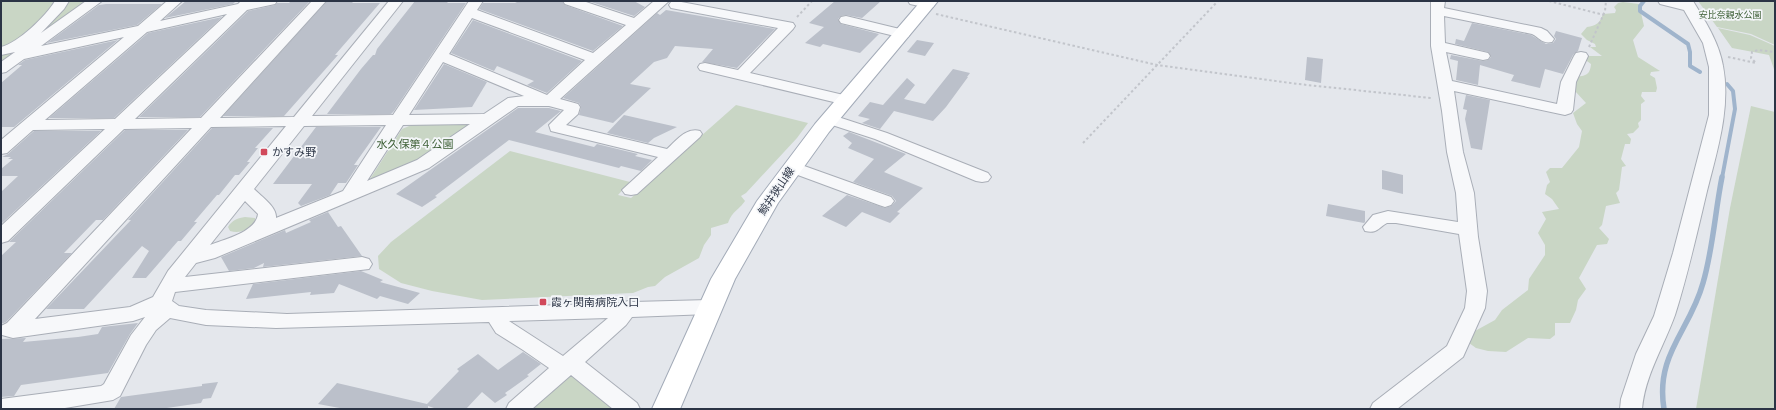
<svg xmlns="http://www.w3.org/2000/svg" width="1776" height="410" font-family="'Sofia Sans Condensed','Noto Sans JP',sans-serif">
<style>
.green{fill:#c9d6c5}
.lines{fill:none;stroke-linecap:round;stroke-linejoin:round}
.stream-far1{stroke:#9fb4cc;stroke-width:4}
.stream{stroke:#9fb4cc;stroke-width:5.5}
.building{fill:#bbc0ca}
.minor-casing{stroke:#a9aeb7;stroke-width:2}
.major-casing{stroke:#a3abb8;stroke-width:2}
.path{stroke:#c2c5cb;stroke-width:2;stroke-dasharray:2.5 2.5;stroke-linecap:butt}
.minor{fill:#f7f8fa;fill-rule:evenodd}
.major{fill:#fff;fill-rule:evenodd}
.poi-dot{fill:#d1495b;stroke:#f4f6f9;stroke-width:1.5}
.labels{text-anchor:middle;stroke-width:3.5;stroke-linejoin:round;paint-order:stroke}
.far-park-label{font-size:9px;fill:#3f6138;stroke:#f4f6f9}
.park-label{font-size:11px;fill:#3f6138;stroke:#f4f6f9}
.poi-label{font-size:11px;fill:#2b3445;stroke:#f4f6f9;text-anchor:start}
.street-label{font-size:11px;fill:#2b3445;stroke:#f4f6f9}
</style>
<rect width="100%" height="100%" fill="#e4e7ec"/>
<g class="green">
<path d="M 1,1 L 89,1 L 1,65 Z"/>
<path d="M 1698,1 L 1775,1 L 1775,45 L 1751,34 L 1717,27 Z"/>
<path d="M 1623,2 L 1639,4 L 1644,26 L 1633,40 L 1638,57 L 1660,71 L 1651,72 L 1650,75 L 1655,78 L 1657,88 L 1656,92 L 1642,92 L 1641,96 L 1645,101 L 1641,104 L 1641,120 L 1638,123 L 1639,127 L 1633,133 L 1627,134 L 1631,139 L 1630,144 L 1625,144 L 1621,159 L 1626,166 L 1622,167 L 1619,190 L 1616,193 L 1620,203 L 1606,206 L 1602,225 L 1599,228 L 1609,239 L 1607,244 L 1597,245 L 1579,278 L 1586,289 L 1578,300 L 1576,310 L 1570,323 L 1555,323 L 1555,335 L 1550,339 L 1528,338 L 1506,352 L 1488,351 L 1476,348 L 1469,343 L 1475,331 L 1495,320 L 1502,310 L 1528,290 L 1529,279 L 1545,255 L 1545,245 L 1538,233 L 1546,219 L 1542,212 L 1559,209 L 1552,199 L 1545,194 L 1547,185 L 1550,182 L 1546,172 L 1550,168 L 1562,168 L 1579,147 L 1582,131 L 1577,124 L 1573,113 L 1586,103 L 1575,91 L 1575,77 C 1586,76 1590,75 1591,64 L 1584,59 L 1584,56 L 1602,56 L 1590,47 L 1596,47 L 1595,44 L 1587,40 L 1581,34 L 1587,27 C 1596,26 1600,23 1603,14 L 1615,13 L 1616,10 L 1614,7 L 1618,3 Z"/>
<path d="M 1718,28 L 1750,35 L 1775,46 L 1775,72 L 1769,55 L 1732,48 Z"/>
<path d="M 736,105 L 808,123 L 797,138 L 746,193 L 741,196 L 745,201 C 738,211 733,210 728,223 L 711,228 L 711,235 L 704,245 L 699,258 L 665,277 L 655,286 L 648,287 L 633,293 L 482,300 L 432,291 L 401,283 L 379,269 L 378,256 L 391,242 L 510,151 L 630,182 L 618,195 L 631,198 Z"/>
<path d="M 1751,106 L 1775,112 L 1775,409 L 1696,409 L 1730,208 Z"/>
<path d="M 414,124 L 471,124 L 423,161 L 376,180 L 370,179 L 402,129 Z"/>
<path d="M 245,217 L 255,218 L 255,223 C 248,230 240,234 230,231 L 228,227 C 232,220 238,218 245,217 Z"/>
<path d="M 571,371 L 619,409 L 527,409 Z"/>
</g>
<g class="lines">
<g class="stream-far1">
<path d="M 1644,1 L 1640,6 L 1640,11 L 1688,44 L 1690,52 L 1690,66 L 1700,72"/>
<path d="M 1722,178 L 1735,109 L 1733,91 L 1727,84"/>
</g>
<path class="stream" d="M 1664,409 C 1655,354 1690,331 1703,283 C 1713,249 1715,212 1722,177"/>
</g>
<g class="building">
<path d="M 186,1 L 236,1 L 233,4 L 165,18 Z"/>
<path d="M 291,1 L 310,1 L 200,117 L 139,117 L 248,11 L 275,5 L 277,3 L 289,3 Z"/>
<path d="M 327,1 L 354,1 L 352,3 L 380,3 L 335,55 L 338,55 L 284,116 L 223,116 Z"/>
<path d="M 415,1 L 449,1 L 447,3 L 466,3 L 394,111 L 391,114 L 327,114 L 361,69 L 373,55 L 375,55 L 377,49 Z"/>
<path d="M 513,1 L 562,1 L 565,5 L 623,26 L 593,51 L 479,9 L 483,3 L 517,3 Z"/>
<path d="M 588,1 L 634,1 L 645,7 L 634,16 Z"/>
<path d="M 835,1 L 881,1 L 862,18 L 846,15 L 841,16 L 838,19 L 841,24 L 879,34 L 860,53 L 823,44 L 820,47 L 805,43 L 824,27 L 809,23 Z"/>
<path d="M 106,4 L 162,4 L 137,25 L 47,43 L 99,5 Z"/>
<path d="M 666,10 L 775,29 L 737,68 L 702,62 L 713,49 L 675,46 L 667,58 L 654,62 L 630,84 L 651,88 L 613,123 L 579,115 L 581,107 L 579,103 L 563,98 L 657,13 L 660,15 Z"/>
<path d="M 222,17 L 114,118 L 49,118 L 148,33 Z"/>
<path d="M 473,20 L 582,61 L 547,93 L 527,85 L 534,81 L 497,66 L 494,71 L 451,53 Z"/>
<path d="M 1472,23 L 1531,35 L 1546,44 L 1553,43 L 1556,39 L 1554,36 L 1556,31 L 1582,38 L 1578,51 L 1573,55 L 1563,74 L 1545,69 L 1540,88 L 1511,81 L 1514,75 L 1480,65 L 1478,85 L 1456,80 L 1458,61 L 1450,59 L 1451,55 L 1483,61 L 1488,60 L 1491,57 L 1488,52 L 1455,44 L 1456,39 L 1464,41 Z"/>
<path d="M 118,40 L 14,127 L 1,127 L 1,83 L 22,65 L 18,65 L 25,60 Z"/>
<path d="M 917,40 L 934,43 L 925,56 L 907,52 Z"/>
<path d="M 1307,57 L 1323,59 L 1321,83 L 1305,80 Z"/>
<path d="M 444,64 L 487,82 L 472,107 L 414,110 Z"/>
<path d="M 953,69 L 970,73 L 967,77 L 968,77 L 946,107 L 933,121 L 894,111 L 880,129 L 862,123 L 870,119 L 858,116 L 870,102 L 883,105 L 907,78 L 915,85 L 904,99 L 925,104 Z"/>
<path d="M 1466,95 L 1490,100 L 1482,150 L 1471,148 L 1465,119 L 1467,110 L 1463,109 Z"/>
<path d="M 518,108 L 549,108 L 561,111 L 535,132 L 594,147 L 597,144 L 638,154 L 635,156 L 652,160 L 641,171 L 621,166 L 619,168 L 509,140 L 435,196 L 437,197 L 422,207 L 396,194 Z"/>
<path d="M 624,115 L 646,120 L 677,127 L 654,138 L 648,143 L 607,133 Z"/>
<path d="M 316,127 L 381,127 L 354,165 L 358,165 L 346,183 L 338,183 L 330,195 L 301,206 L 298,203 L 312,184 L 273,184 Z"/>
<path d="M 212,128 L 273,128 L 255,148 L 258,148 L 247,162 L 250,162 L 239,175 L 235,175 L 219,195 L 217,195 L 194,222 L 197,222 L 181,241 L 178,241 L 146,278 L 132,278 L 149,251 L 142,246 L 84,309 L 46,309 L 131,220 L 128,220 Z"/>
<path d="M 125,130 L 188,130 L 103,220 L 96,220 L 64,253 L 72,253 L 6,322 L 1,324 L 1,256 L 16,242 L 9,242 Z"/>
<path d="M 34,131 L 101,131 L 1,224 L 1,192 L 18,176 L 1,176 L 1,169 L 13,159 L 8,159 L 11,157 L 2,157 L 8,154 Z"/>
<path d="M 849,132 L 906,154 L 884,172 L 923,188 L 897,212 L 900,213 L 890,223 L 862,212 L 846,227 L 822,216 L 847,195 L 885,208 L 891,206 L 896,201 L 892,196 L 853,182 L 874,159 L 848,148 L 852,143 L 843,136 Z"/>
<path d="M 1382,170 L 1403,175 L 1403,194 L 1382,189 Z"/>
<path d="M 1328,204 L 1365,211 L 1365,222 L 1364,223 L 1326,216 Z"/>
<path d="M 328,212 L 338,227 L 341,226 L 362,256 L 263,267 L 264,263 L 254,268 L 229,271 L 221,257 L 285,230 L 286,233 L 311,222 L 309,220 Z"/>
<path d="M 361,271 L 383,280 L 380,282 L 420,293 L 408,304 L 380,296 L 377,299 L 339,284 L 334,293 L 310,295 L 311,292 L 246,299 L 253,284 Z"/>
<path d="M 138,323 L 130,334 L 108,373 L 21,385 L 14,396 L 1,397 L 1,339 L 26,338 L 23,342 L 78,337 L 98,334 L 102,327 Z"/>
<path d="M 523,352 L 541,364 L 527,375 L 529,376 L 505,393 L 507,395 L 495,403 L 482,392 L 466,409 L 437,409 L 428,406 L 428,409 L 345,409 L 318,404 L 337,383 L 427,404 L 459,371 L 457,369 L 478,354 L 498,370 Z"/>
<path d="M 218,382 L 211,398 L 203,399 L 201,403 L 160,409 L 114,409 L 121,397 L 202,386 L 202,384 Z"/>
</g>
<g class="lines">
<defs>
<g id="minor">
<path d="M 55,1 L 69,1 L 64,9 L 41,33 L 86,1 L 102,1 L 41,46 L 138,26 L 167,1 L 182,1 L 160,21 L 238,4 L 241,1 L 277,1 L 275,4 L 247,10 L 135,119 L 201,118 L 312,1 L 326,1 L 220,118 L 294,117 L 389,1 L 403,1 L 312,116 L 393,115 L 469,1 L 483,1 L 477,10 L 593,53 L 626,25 L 565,4 L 563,1 L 583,1 L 634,18 L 654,1 L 669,1 L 560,99 L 578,104 L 580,107 L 578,114 L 566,125 L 667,149 C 676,141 686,127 700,131 L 702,134 L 700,137 L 637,194 L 631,195 L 625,194 L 622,190 L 658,157 L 551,131 L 549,125 L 564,110 L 549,106 L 518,106 L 429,168 L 215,258 L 196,263 L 185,277 L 362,257 L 369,259 L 372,264 L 369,269 L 175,292 L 172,301 L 179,306 L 206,310 L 287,314 L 622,303 L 628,301 L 633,302 L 709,300 L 716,302 L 719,307 L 716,312 L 709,314 L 632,317 L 626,325 L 585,362 L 637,403 L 640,409 L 613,409 L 571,375 L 532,409 L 506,409 L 509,403 L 549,368 L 523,350 L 496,333 L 489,322 L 276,328 L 206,325 L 170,318 L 156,330 L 146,345 L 120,396 L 113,400 L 59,409 L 1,409 L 1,399 L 101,386 L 104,384 L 131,335 L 145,317 L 133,321 L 13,338 L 2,335 L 1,326 L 7,323 L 192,128 L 124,129 L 8,241 L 1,243 L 1,226 L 105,129 L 33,130 L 7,153 L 1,154 L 1,140 L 124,37 L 24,59 L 6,72 L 1,73 L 1,62 L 15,52 L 1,55 L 1,47 C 18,43 46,16 55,1 ZM 227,14 L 115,119 L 45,120 L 147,32 ZM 472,18 L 585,60 L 547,95 L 449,54 ZM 443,62 L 524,96 L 508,98 L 484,114 L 409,115 ZM 470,124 L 417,160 L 367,181 L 403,125 ZM 386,125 L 343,191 L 276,218 C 277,207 262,197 254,189 L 304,126 ZM 286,126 L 168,271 L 153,297 L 130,307 L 35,319 L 211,127 ZM 245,201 L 258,214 C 256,232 225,239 210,245 ZM 608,318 L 563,356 L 509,321 Z"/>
<path d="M 676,1 L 793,23 L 795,26 L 793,29 L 750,73 L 852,97 L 854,100 L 852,103 L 846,105 L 700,70 L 698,67 L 700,64 L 705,63 L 738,70 L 778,28 L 671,8 L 669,5 L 671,2 Z"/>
<path d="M 908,1 L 932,1 L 935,4 L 933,7 L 928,8 L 910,4 Z"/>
<path d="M 1431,1 L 1445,1 L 1444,8 L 1541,28 L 1547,31 L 1554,39 L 1552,42 C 1542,44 1540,38 1532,34 L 1444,16 L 1445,43 L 1488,53 L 1490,56 L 1488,59 L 1483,60 L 1446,52 L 1452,81 L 1557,104 L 1561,82 L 1574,56 L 1576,53 L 1581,52 L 1586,53 L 1588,56 L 1576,82 L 1573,110 L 1571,113 L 1565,115 L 1454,91 L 1463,152 L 1474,193 L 1478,237 L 1487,291 L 1485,308 L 1463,357 L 1397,409 L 1370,409 L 1373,403 L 1447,346 L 1465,308 L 1467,291 L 1459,234 L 1396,223 L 1387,223 C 1378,228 1377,234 1365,231 L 1363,227 L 1373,215 L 1388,211 L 1458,222 L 1456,193 L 1447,152 L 1442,111 L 1431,46 Z"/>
<path d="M 1658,1 L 1693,1 C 1705,21 1719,42 1723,66 C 1731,108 1717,151 1707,191 C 1697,233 1688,274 1675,315 C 1664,346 1645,375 1642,409 L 1620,409 L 1621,399 L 1636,354 L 1654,316 L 1673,253 L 1709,115 L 1709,67 L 1703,43 L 1684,10 L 1660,4 Z"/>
<path d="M 846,16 L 908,31 L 910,34 L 908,37 L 903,38 L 841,23 L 839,20 L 841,17 Z"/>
<path d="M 829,114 L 887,133 L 988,173 L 991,177 L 988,181 L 982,182 L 976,181 L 875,139 L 823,122 L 821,119 L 823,116 Z"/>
<path d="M 793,162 L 891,197 L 894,201 L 891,205 L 885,207 L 879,205 L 787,171 L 784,167 L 787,163 Z"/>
</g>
<path id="major" d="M 921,1 L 938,1 L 829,132 L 778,203 L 735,279 L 680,409 L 652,409 L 711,279 L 757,201 L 815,124 Z"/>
</defs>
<use href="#minor" class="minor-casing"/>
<use href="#major" class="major-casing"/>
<g class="path">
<path d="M 1549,1 L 1604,15"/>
<path d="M 936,14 L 1157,65 L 1298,84 L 1431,98"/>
<path d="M 797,17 L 812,1"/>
<path d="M 1589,47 L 1605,11 L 1606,1"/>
<path d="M 1728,57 L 1756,63 L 1751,58 L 1752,52 L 1758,50 L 1775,52"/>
<path d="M 1083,143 L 1218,1"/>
</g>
<use href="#minor" class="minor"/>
<use href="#major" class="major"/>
</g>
<g class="poi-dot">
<rect x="260" y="148" width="8" height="8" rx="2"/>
<rect x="539" y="298" width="8" height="8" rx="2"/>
</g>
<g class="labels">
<g class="far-park-label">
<text x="1730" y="18">安比奈親水公園</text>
</g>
<g class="park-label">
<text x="415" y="148">水久保第４公園</text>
</g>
<g class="poi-label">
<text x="272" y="156">かすみ野</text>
<text x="551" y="306">霞ヶ関南病院入口</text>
</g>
<g class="street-label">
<text transform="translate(776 191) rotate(-56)" y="4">鯨井狭山線</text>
</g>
</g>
<rect width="1776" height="410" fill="none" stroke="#2b3445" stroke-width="4"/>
</svg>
